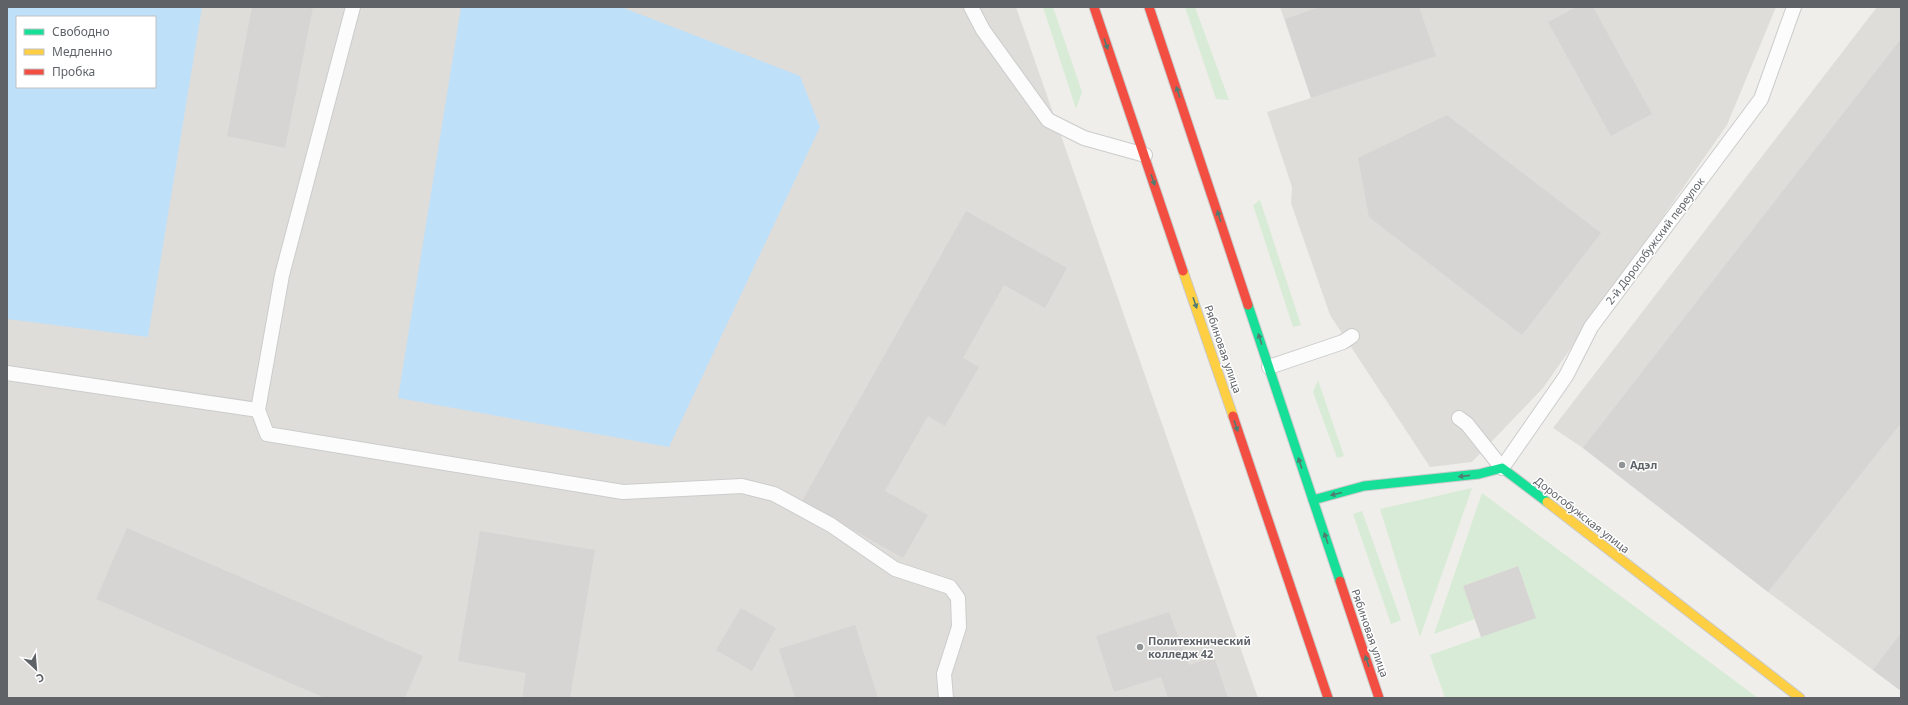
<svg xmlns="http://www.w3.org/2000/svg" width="1908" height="705" font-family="'Noto Sans',sans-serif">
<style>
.industrial{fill:#dfddda;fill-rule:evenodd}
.green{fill:#d8ebd6}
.water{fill:#bfe0f9;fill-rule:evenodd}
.building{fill:#d6d5d3}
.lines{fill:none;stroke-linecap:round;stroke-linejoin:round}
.lane-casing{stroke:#cbcccc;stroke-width:16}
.fast-casing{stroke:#cacacb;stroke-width:11}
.slow-casing{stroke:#cacacb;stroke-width:11}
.jam-casing{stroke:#cacacb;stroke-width:11}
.lane{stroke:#fdfcfc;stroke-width:14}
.fast{stroke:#16e098;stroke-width:9}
.slow{stroke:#ffcf43;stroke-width:9}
.jam{stroke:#f24e42;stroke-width:9}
.oneway{fill:#507c72}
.poi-dot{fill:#919496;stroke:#fff;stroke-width:1.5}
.labels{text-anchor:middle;stroke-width:3;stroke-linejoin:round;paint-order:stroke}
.street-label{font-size:11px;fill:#5f6368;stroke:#fff}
.poi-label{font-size:11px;font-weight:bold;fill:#5f6368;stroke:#fff;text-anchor:start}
</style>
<rect width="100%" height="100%" fill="#efeeea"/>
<g class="industrial">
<path d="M 7,7 L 1016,7 L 1258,698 L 7,698 ZM 17,17 L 155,17 L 155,87 L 17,87 Z"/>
<path d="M 1280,7 L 1776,7 L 1727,125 L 1543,388 L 1472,462 L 1430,467 L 1330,315 L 1291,203 L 1292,187 L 1267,112 L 1311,98 Z"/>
<path d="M 1877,7 L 1901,7 L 1901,691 L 1768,592 L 1583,448 L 1553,428 Z"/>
</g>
<g class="green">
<path d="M 1043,7 L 1053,7 L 1082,92 L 1076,109 Z"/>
<path d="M 1185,7 L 1195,7 L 1229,100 L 1216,99 Z"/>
<path d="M 1260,200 L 1301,325 L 1293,327 L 1253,205 Z"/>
<path d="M 1318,380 L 1344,456 L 1337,458 L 1313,392 Z"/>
<path d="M 1472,488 L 1420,637 L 1380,509 Z"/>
<path d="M 1482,493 L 1758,698 L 1445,698 L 1430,655 L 1481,637 L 1518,566 L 1463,586 L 1475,619 L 1434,634 Z"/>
<path d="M 1362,511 L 1401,620 L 1391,624 L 1353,514 Z"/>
</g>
<g class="water">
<path d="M 7,7 L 202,7 L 148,337 L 7,319 ZM 17,17 L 155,17 L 155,87 L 17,87 Z"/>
<path d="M 461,7 L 621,7 L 800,76 L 820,127 L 669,447 L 398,398 Z"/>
</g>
<g class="building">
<path d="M 252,7 L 313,7 L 285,148 L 227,136 Z"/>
<path d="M 1320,7 L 1419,7 L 1436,56 L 1311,98 L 1285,19 Z"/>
<path d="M 1576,7 L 1593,7 L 1652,114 L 1611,136 L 1548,22 Z"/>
<path d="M 1901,39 L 1901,423 L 1768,592 L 1583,448 Z"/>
<path d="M 1447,115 L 1601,233 L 1522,335 L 1369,217 L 1358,158 Z"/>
<path d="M 966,211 L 1067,268 L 1045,308 L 1004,285 L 963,358 L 979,367 L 945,426 L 928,416 L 885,491 L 928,515 L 903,558 L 802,501 Z"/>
<path d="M 127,528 L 423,656 L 405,698 L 325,698 L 96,599 Z"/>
<path d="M 480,531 L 595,550 L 570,698 L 522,698 L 526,673 L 458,661 Z"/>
<path d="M 1518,566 L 1536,618 L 1481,637 L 1463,586 Z"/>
<path d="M 741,608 L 776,628 L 752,671 L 716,650 Z"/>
<path d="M 1169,612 L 1189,665 L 1214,657 L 1228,698 L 1168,698 L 1161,677 L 1114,692 L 1096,636 Z"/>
<path d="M 855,625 L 878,698 L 795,698 L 779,649 Z"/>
<path d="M 1901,633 L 1901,691 L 1873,670 Z"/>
</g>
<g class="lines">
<defs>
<g id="lane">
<path d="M 353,7 L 282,275 L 258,410 L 267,434 L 623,492 L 742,486 L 774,494 L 831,525 L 895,569 L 950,587 L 958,598 L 959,627 L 944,674 L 946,698"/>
<path d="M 971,7 L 983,30 L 1048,120 L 1084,138 L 1145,155"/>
<path d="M 1269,367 L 1343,342 L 1352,336"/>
<path d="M 7,373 L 258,410"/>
<path d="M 1459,418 L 1467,424 L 1502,468 L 1566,376 L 1591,327 L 1761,99 L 1794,7"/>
</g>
<g id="fast">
<path d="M 1248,305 L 1340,581"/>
<path d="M 1313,500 L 1364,486 L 1479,474 L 1502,468 L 1547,502"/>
</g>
<g id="slow">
<path d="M 1183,271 L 1233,416"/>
<path d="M 1547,502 L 1800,698"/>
</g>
<g id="jam">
<path d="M 1094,7 L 1183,271"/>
<path d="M 1149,7 L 1248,305"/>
<path d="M 1233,416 L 1328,698"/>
<path d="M 1340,581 L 1379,698"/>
</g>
</defs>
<use href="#lane" class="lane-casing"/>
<use href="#fast" class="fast-casing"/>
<use href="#slow" class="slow-casing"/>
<use href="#jam" class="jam-casing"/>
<use href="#lane" class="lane"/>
<use href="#fast" class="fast"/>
<use href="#slow" class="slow"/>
<use href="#jam" class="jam"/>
</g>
<defs><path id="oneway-solid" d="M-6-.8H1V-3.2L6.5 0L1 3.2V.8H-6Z"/></defs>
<g class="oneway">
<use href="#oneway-solid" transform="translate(1106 44) rotate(71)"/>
<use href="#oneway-solid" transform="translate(1178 92) rotate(-109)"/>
<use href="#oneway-solid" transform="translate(1153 180) rotate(71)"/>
<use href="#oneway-solid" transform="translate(1219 216) rotate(-108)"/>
<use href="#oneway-solid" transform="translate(1195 303) rotate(71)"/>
<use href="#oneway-solid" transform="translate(1260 339) rotate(-108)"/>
<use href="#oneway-solid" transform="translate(1236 426) rotate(71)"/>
<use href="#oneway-solid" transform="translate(1300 463) rotate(-108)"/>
<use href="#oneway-solid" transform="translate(1464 476) rotate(174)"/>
<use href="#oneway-solid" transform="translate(1336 494) rotate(166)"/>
<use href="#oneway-solid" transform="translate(1326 538) rotate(-109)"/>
<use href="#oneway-solid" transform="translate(1367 661) rotate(-109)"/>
</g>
<g class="poi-dot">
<circle cx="1622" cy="465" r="4"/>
<circle cx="1140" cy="647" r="4"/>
</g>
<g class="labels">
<g class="street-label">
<text transform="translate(1655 241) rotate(-53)" y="4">2-й Дорогобужский переулок</text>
<text transform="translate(1223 349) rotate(71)" y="4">Рябиновая улица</text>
<text transform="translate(1582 515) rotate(38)" y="4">Дорогобужская улица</text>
<text transform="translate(1370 633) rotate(71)" y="4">Рябиновая улица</text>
</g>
<g class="poi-label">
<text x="1630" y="469">Адэл</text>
<text x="1148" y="645">Политехнический<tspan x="1148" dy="13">колледж 42</tspan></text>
</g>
</g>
<rect width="1908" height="705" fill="none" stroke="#5f6368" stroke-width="16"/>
<rect x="16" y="16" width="140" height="72" fill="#ffffff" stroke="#bfc1c3"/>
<rect x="24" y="29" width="20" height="6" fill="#16e098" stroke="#bfc1c3"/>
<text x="52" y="36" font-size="12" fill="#5f6368">Свободно</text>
<rect x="24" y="49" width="20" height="6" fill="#ffcf43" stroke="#bfc1c3"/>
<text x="52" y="56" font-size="12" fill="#5f6368">Медленно</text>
<rect x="24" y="69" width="20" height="6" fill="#f24e42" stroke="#bfc1c3"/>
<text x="52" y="76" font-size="12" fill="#5f6368">Пробка</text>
<g transform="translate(36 669) rotate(154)" stroke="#ffffff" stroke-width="3" paint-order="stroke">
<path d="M0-3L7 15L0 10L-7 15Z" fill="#5f6368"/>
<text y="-6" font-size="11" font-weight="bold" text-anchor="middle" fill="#5f6368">С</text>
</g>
</svg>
